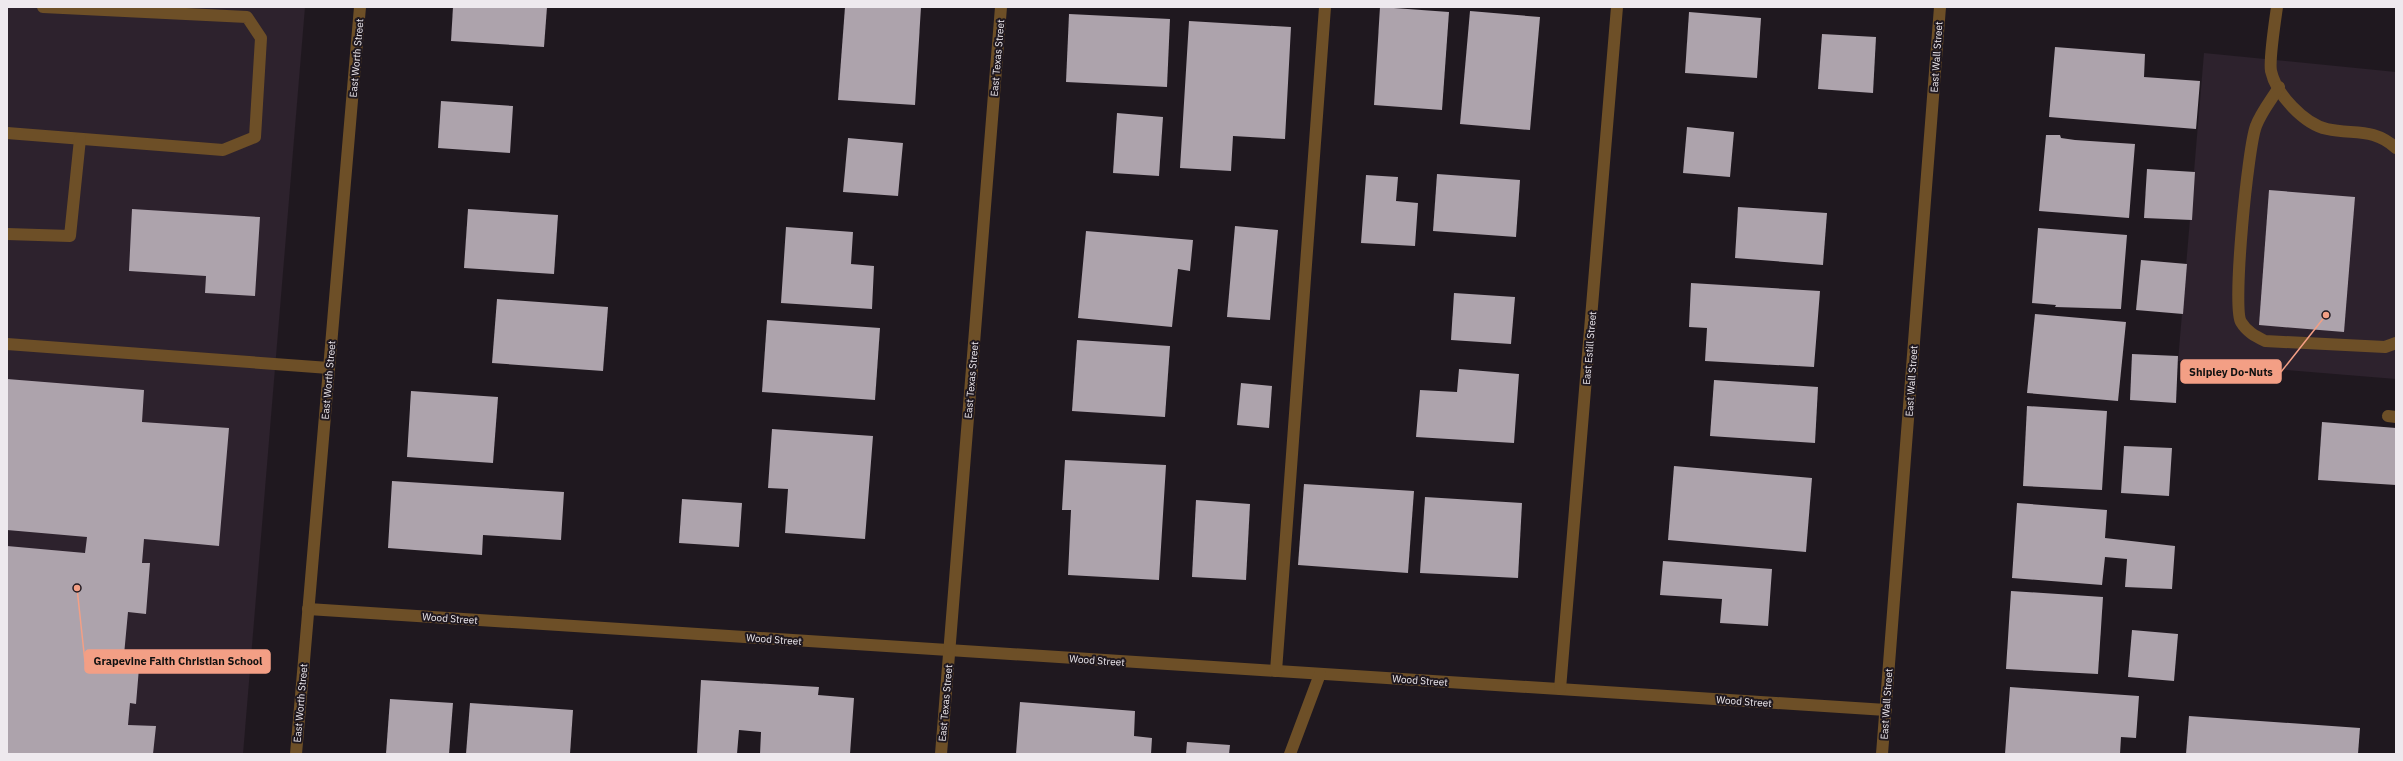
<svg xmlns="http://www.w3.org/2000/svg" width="2403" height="761" font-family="'IBM Plex Sans',sans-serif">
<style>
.built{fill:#2d222d}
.building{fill:#ada3ac}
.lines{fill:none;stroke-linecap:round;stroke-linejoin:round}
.minor{stroke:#6d4f27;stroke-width:12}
.labels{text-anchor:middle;stroke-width:4;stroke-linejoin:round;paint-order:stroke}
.street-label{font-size:10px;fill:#eee9ee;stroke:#1f181f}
.leader{fill:none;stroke:#f39f85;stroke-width:1.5}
.callout-dot{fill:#f39f85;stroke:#1f181f;stroke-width:1.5}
.callout{fill:#f39f85;stroke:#f39f85;stroke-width:1.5}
.callout-label{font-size:11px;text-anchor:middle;font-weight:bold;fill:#111}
</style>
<rect width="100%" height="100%" fill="#1f181f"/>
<g class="built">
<path d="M 7,7 L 305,7 L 243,754 L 7,754 Z"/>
<path d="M 2204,53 L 2396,72 L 2396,379 L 2178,361 Z"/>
</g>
<g class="building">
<path d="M 453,7 L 547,7 L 544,47 L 451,41 Z"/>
<path d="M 845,7 L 921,7 L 915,105 L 838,100 Z"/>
<path d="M 1380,7 L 1449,12 L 1442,110 L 1374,105 Z"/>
<path d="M 1470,11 L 1540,17 L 1530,130 L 1460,124 Z"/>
<path d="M 1689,12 L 1761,18 L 1757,78 L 1685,73 Z"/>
<path d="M 1069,14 L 1170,19 L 1167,87 L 1066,82 Z"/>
<path d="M 1189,21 L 1291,27 L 1285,139 L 1233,136 L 1231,171 L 1180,168 Z"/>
<path d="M 1822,34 L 1876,37 L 1873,93 L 1818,89 Z"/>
<path d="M 2055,47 L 2145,54 L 2144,77 L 2200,81 L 2196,129 L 2049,117 Z"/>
<path d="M 441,101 L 513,106 L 510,153 L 438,148 Z"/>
<path d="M 1117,113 L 1163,117 L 1159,176 L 1113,173 Z"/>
<path d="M 1687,127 L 1734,132 L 1730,177 L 1683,173 Z"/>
<path d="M 2046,135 L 2060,135 L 2061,138 L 2075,140 L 2135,144 L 2129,218 L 2039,211 Z"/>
<path d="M 848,138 L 903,143 L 898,196 L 843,192 Z"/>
<path d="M 2147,169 L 2195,172 L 2192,220 L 2144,218 Z"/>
<path d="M 1437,174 L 1520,180 L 1516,237 L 1433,231 Z"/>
<path d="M 1366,175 L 1398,177 L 1396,201 L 1418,203 L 1415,246 L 1361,243 Z"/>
<path d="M 2269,190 L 2355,197 L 2344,332 L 2259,325 Z"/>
<path d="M 1738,207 L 1827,213 L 1823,265 L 1735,258 Z"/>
<path d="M 132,209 L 260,217 L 255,296 L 205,293 L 206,276 L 129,271 Z"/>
<path d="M 468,209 L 558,215 L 554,274 L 464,268 Z"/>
<path d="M 1235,226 L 1278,230 L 1270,320 L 1227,317 Z"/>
<path d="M 786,227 L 853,232 L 851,264 L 874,266 L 872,309 L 781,303 Z"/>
<path d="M 2038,228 L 2127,235 L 2121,309 L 2055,307 L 2056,305 L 2032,303 Z"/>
<path d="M 1086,231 L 1193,240 L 1190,271 L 1178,269 L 1172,327 L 1078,318 Z"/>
<path d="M 2141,260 L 2187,264 L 2183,314 L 2136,310 Z"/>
<path d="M 1691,283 L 1820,291 L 1814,367 L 1705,361 L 1707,328 L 1689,327 Z"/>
<path d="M 1454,293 L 1515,297 L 1511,344 L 1451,340 Z"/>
<path d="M 497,299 L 608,307 L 603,371 L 492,363 Z"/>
<path d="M 2035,314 L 2126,322 L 2118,401 L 2027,393 Z"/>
<path d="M 767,320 L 880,328 L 875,400 L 762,392 Z"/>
<path d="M 1077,340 L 1170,346 L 1165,417 L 1072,411 Z"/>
<path d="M 2132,354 L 2178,356 L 2176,403 L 2130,400 Z"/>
<path d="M 1459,369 L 1519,374 L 1514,443 L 1416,437 L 1420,390 L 1457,392 Z"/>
<path d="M 7,379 L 144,390 L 142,422 L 229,428 L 219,546 L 144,539 L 142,563 L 150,563 L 146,614 L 128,612 L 124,655 L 140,656 L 136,704 L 130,703 L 128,725 L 156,726 L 153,754 L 7,754 L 7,546 L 85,553 L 87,537 L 7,530 Z"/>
<path d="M 1714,380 L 1818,387 L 1815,443 L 1710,436 Z"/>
<path d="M 1241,383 L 1272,386 L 1269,428 L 1237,425 Z"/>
<path d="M 411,391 L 498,397 L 493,463 L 407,457 Z"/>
<path d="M 2027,406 L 2107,411 L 2102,490 L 2023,486 Z"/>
<path d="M 2322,422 L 2396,428 L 2396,485 L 2318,480 Z"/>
<path d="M 772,429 L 873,436 L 865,539 L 785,533 L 788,489 L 768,488 Z"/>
<path d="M 2124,446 L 2172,448 L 2169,496 L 2121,493 Z"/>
<path d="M 1065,460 L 1166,465 L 1159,580 L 1068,575 L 1071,510 L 1062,510 Z"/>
<path d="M 1674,466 L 1812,478 L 1806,552 L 1668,540 Z"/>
<path d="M 392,481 L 564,492 L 561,540 L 483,535 L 482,555 L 388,548 Z"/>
<path d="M 1304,484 L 1414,491 L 1408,573 L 1298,565 Z"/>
<path d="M 1425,497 L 1522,503 L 1518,578 L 1420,573 Z"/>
<path d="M 682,499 L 742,503 L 739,547 L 679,543 Z"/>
<path d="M 1196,500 L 1250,504 L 1246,580 L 1192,577 Z"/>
<path d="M 2017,503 L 2107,510 L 2105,538 L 2175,546 L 2172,589 L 2125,587 L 2127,559 L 2105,557 L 2102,585 L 2012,578 Z"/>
<path d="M 1663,561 L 1772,569 L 1768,626 L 1720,623 L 1722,599 L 1660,595 Z"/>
<path d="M 2011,591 L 2103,597 L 2098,674 L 2006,669 Z"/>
<path d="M 2132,630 L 2178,634 L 2174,681 L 2128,677 Z"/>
<path d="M 701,680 L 819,687 L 818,695 L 854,698 L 850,754 L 760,754 L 761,732 L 739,730 L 737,754 L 697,754 Z"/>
<path d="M 2010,687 L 2139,696 L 2136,738 L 2121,737 L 2120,754 L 2005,754 Z"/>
<path d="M 390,699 L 453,703 L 449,754 L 386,754 Z"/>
<path d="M 1020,702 L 1135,711 L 1134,736 L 1152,738 L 1151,754 L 1016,754 Z"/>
<path d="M 470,703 L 573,710 L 570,754 L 466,754 Z"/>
<path d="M 2189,716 L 2360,728 L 2358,754 L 2186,754 Z"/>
<path d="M 1187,742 L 1230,745 L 1229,754 L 1186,754 Z"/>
</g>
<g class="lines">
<g class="minor">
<path d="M 2277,7 C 2275,21 2269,60 2271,71 C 2276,94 2304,124 2327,129 C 2353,135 2373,127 2396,148"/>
<path d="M 2279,87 C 2272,99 2261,112 2256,126 C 2248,146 2232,307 2241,322 C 2247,332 2255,336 2265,341 L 2385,347 L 2396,343"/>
<path d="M 7,133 L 223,150 L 255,137 L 261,38 L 247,17 L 43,7"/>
<path d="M 7,234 L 70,236 L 80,139"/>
<path d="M 7,344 L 329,368"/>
<path d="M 2388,416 L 2396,417"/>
<path d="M 308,609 L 1886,710"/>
<path d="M 1276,671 L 1325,7"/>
<path d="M 1560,689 L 1617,7"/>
<path d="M 296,754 L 360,7"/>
<path d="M 941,754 L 1001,7"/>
<path d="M 1290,754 L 1320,674"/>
<path d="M 1882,754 L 1940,7"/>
</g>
</g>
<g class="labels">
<g class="street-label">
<text transform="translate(1936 57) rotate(-86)" y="4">East Wall Street</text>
<text transform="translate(356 58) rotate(-85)" y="4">East Worth Street</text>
<text transform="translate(997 58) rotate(-85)" y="4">East Texas Street</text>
<text transform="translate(1589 348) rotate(-85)" y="4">East Estill Street</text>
<text transform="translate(328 380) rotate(-85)" y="4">East Worth Street</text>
<text transform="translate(971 380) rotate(-85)" y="4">East Texas Street</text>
<text transform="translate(1911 381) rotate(-86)" y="4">East Wall Street</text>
<text transform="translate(450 618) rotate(4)" y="4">Wood Street</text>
<text transform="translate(774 639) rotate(4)" y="4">Wood Street</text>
<text transform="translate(1097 660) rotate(4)" y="4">Wood Street</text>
<text transform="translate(1420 680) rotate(4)" y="4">Wood Street</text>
<text transform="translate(1744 701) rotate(4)" y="4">Wood Street</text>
<text transform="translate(300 703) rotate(-85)" y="4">East Worth Street</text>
<text transform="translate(945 703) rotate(-85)" y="4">East Texas Street</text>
<text transform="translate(1886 704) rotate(-86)" y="4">East Wall Street</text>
</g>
</g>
<path class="leader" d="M2326 315L2281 372M77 588L85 662"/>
<g class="callout-dot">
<circle cx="2326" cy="315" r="4"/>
<circle cx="77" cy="588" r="4"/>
</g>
<g class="callout">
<rect x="2181" y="360" width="100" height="23" rx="4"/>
<rect x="85" y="650" width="185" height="23" rx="4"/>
</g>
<g class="callout-label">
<text x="2231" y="376">Shipley Do-Nuts</text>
<text x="178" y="665">Grapevine Faith Christian School</text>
</g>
<rect width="2403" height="761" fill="none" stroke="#eee9ee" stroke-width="16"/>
</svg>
